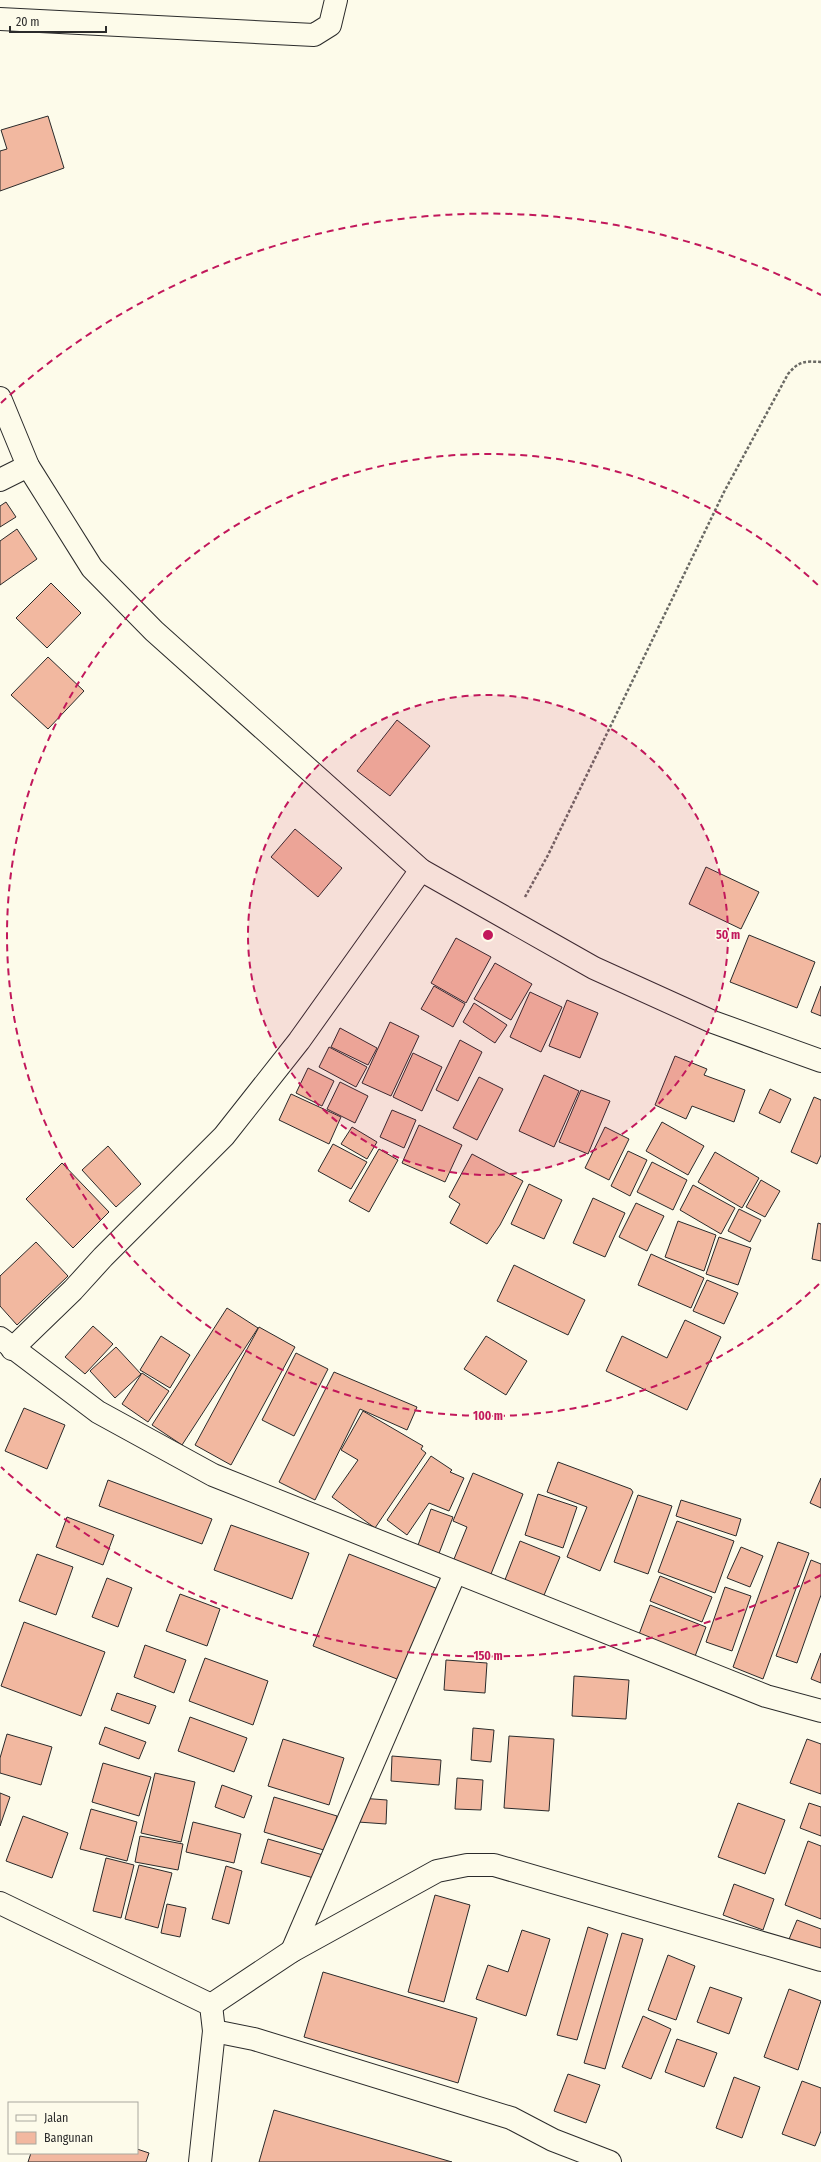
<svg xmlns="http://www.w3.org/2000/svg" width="821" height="2162" font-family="'Fira Sans Condensed',sans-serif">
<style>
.building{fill:#f2b8a0;stroke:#2b2b2b}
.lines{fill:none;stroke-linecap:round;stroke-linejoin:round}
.street-casing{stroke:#2b2b2b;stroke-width:24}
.secondary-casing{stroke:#2b2b2b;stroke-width:24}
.primary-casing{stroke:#2b2b2b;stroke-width:24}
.path{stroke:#6a6964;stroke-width:2.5;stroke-dasharray:3 2;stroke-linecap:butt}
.street{stroke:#fdfbea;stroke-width:22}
.secondary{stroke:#fdfbea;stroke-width:22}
.primary{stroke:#fdfbea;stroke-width:22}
.ring{fill:none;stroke:#c2185b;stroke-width:2;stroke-dasharray:7 5}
.centre{fill:#c2185b;stroke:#fdfbea;stroke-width:2}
.ring-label{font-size:12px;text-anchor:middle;font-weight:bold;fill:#c2185b;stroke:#fdfbea;stroke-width:3;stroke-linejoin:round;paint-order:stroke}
</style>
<rect width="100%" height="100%" fill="#fdfbea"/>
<g class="building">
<path d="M 48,116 L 64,168 L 0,191 L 0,151 L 7,149 L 1,130 Z"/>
<path d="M 6,502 L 16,517 L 0,527 L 0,506 Z"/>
<path d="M 17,529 L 37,559 L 0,585 L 0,541 Z"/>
<path d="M 51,583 L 81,613 L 47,648 L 16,618 Z"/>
<path d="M 48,657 L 84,691 L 48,729 L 11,695 Z"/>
<path d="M 397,720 L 430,746 L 390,796 L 357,771 Z"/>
<path d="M 295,829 L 342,868 L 318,897 L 271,857 Z"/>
<path d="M 706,867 L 759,892 L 741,929 L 689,904 Z"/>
<path d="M 749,935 L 815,962 L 797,1008 L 730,982 Z"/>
<path d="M 456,938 L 491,957 L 466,1003 L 431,983 Z"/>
<path d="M 495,963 L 532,984 L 511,1020 L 474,999 Z"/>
<path d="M 434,986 L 465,1004 L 453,1027 L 421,1009 Z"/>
<path d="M 821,986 L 821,1016 L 811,1012 Z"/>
<path d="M 530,992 L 562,1007 L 541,1052 L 510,1037 Z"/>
<path d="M 567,1000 L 598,1013 L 580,1058 L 549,1046 Z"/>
<path d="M 474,1003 L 507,1025 L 495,1043 L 463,1022 Z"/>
<path d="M 390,1022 L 419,1036 L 391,1096 L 362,1083 Z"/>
<path d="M 340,1028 L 377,1048 L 368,1065 L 331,1047 Z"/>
<path d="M 460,1040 L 482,1052 L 458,1101 L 436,1090 Z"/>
<path d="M 329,1047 L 367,1067 L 356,1087 L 319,1067 Z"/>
<path d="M 413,1053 L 442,1067 L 422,1111 L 393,1097 Z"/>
<path d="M 675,1056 L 707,1069 L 704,1075 L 745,1090 L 734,1122 L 692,1106 L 686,1119 L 655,1105 Z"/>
<path d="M 308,1068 L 334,1081 L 322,1106 L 296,1093 Z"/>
<path d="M 544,1075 L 579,1091 L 554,1147 L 519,1131 Z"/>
<path d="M 479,1077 L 503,1089 L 477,1140 L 453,1128 Z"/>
<path d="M 340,1082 L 368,1096 L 355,1123 L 327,1109 Z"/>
<path d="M 770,1089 L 791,1099 L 780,1123 L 759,1113 Z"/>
<path d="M 581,1090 L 610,1101 L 588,1154 L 559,1142 Z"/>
<path d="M 291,1094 L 341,1117 L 329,1144 L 279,1120 Z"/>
<path d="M 814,1097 L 821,1100 L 821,1155 L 817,1164 L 791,1152 Z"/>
<path d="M 392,1110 L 416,1120 L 404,1148 L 380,1137 Z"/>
<path d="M 662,1122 L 704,1146 L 688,1175 L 646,1151 Z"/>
<path d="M 419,1125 L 462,1145 L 445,1182 L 402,1163 Z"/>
<path d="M 352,1127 L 377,1142 L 367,1159 L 341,1144 Z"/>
<path d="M 605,1127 L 629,1139 L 609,1180 L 585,1168 Z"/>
<path d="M 333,1144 L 367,1162 L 351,1189 L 318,1171 Z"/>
<path d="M 108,1146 L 141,1184 L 116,1207 L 82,1170 Z"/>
<path d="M 379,1149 L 398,1160 L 369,1212 L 349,1201 Z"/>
<path d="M 628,1151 L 647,1160 L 630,1196 L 611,1186 Z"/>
<path d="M 715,1152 L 759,1178 L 742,1208 L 698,1182 Z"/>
<path d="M 472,1154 L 523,1181 L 500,1225 L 487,1244 L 450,1223 L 460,1204 L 449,1197 Z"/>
<path d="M 652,1162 L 687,1180 L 673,1210 L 637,1192 Z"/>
<path d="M 62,1163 L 109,1212 L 73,1248 L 26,1199 Z"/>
<path d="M 761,1180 L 780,1191 L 765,1217 L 746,1207 Z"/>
<path d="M 529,1184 L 562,1200 L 544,1239 L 511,1224 Z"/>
<path d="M 693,1185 L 735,1208 L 721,1234 L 680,1210 Z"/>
<path d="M 593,1198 L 625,1213 L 605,1257 L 573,1243 Z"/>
<path d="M 636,1203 L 664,1216 L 647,1251 L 619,1237 Z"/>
<path d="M 739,1209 L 761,1220 L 750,1242 L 728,1231 Z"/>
<path d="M 678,1221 L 716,1235 L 704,1271 L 665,1257 Z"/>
<path d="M 818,1223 L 821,1224 L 821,1261 L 812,1259 Z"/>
<path d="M 719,1237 L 751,1248 L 738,1285 L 706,1274 Z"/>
<path d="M 36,1242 L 68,1276 L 17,1325 L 0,1306 L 0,1276 Z"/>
<path d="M 651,1254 L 704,1278 L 691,1308 L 638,1285 Z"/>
<path d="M 514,1265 L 585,1300 L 568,1335 L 497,1301 Z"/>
<path d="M 707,1280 L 738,1293 L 724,1324 L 693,1311 Z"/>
<path d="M 227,1308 L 258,1328 L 182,1445 L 152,1425 Z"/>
<path d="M 685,1320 L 721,1337 L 687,1410 L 606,1371 L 622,1336 L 667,1358 Z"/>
<path d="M 93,1326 L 113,1344 L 85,1374 L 65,1357 Z"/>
<path d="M 259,1327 L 295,1347 L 231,1465 L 195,1445 Z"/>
<path d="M 161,1336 L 190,1355 L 170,1388 L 140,1370 Z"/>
<path d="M 486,1336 L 527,1361 L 506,1395 L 464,1369 Z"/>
<path d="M 116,1347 L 141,1374 L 115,1398 L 90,1371 Z"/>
<path d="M 296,1353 L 328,1369 L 294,1436 L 262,1420 Z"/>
<path d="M 334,1372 L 417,1407 L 407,1430 L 360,1409 L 315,1500 L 279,1482 Z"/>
<path d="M 142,1373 L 169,1391 L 148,1422 L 122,1404 Z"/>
<path d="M 24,1408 L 65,1425 L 47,1469 L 5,1451 Z"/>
<path d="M 363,1411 L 423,1446 L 421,1449 L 426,1453 L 375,1528 L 332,1497 L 358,1460 L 341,1450 Z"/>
<path d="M 431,1456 L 452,1470 L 450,1472 L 464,1478 L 449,1511 L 429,1503 L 407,1535 L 387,1520 Z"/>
<path d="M 558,1462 L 631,1489 L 633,1492 L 600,1571 L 567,1557 L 587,1507 L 547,1492 Z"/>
<path d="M 473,1473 L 523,1494 L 489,1579 L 452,1564 L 467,1527 L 453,1521 Z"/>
<path d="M 821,1478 L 821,1508 L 810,1503 Z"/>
<path d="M 108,1480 L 212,1519 L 202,1544 L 99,1506 Z"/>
<path d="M 538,1494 L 577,1507 L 563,1548 L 525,1535 Z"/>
<path d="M 638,1495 L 672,1506 L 648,1574 L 614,1562 Z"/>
<path d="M 681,1500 L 741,1519 L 736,1536 L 676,1516 Z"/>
<path d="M 431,1509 L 453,1517 L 438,1556 L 417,1548 Z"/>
<path d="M 67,1517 L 114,1535 L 103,1565 L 56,1547 Z"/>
<path d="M 677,1521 L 734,1541 L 715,1593 L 658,1572 Z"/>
<path d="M 231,1525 L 309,1553 L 292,1599 L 214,1570 Z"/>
<path d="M 520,1541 L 560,1557 L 542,1600 L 503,1585 Z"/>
<path d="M 778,1542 L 809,1553 L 763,1679 L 733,1667 Z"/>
<path d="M 741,1547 L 763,1556 L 750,1587 L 727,1578 Z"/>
<path d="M 37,1554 L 73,1567 L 56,1615 L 19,1601 Z"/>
<path d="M 349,1554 L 438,1589 L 402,1681 L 313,1646 Z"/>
<path d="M 811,1560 L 821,1564 L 821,1595 L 797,1663 L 776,1656 Z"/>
<path d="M 660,1576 L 712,1597 L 702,1622 L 650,1601 Z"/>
<path d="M 107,1578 L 132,1588 L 118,1627 L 92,1617 Z"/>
<path d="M 725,1587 L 751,1596 L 732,1651 L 706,1642 Z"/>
<path d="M 180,1594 L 220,1609 L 207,1646 L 166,1631 Z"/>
<path d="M 650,1605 L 706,1627 L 694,1659 L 638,1637 Z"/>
<path d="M 24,1622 L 105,1652 L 81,1716 L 1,1686 Z"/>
<path d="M 145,1645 L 186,1660 L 174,1693 L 134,1677 Z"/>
<path d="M 821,1653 L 821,1683 L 811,1679 Z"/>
<path d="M 205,1658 L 268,1681 L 253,1725 L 189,1701 Z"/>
<path d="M 446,1660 L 487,1663 L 485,1693 L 444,1690 Z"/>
<path d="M 574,1676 L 629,1680 L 626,1719 L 572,1716 Z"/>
<path d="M 117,1693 L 156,1706 L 149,1724 L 111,1710 Z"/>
<path d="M 190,1717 L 247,1738 L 234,1772 L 178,1751 Z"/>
<path d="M 105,1727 L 146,1742 L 139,1759 L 99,1744 Z"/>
<path d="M 473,1728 L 494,1730 L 491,1762 L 471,1760 Z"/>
<path d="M 7,1734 L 52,1747 L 41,1785 L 0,1773 L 0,1758 Z"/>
<path d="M 509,1736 L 554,1739 L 549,1811 L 504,1808 Z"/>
<path d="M 283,1739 L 344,1758 L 329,1805 L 268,1786 Z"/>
<path d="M 807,1739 L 821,1744 L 821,1794 L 790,1783 Z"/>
<path d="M 392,1756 L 441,1760 L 439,1785 L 391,1781 Z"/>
<path d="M 103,1763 L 151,1777 L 139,1816 L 92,1802 Z"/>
<path d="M 155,1773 L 195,1782 L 181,1842 L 141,1833 Z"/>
<path d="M 457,1778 L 483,1780 L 481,1810 L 455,1809 Z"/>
<path d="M 222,1785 L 252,1796 L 244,1818 L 215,1807 Z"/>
<path d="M 0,1793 L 10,1797 L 0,1826 Z"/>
<path d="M 274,1797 L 337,1816 L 327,1851 L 264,1832 Z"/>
<path d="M 360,1798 L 387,1800 L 386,1824 L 358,1822 Z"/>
<path d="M 738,1803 L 785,1820 L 765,1874 L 718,1857 Z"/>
<path d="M 809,1803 L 821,1807 L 821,1836 L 800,1828 Z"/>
<path d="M 91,1809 L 137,1822 L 127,1861 L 80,1849 Z"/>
<path d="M 23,1816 L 68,1833 L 52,1878 L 6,1861 Z"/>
<path d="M 193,1822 L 241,1834 L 234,1863 L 186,1852 Z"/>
<path d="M 140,1836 L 183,1844 L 178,1870 L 135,1862 Z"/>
<path d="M 268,1839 L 323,1855 L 317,1879 L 261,1863 Z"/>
<path d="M 808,1841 L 821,1846 L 821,1919 L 785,1905 Z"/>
<path d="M 106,1858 L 134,1865 L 121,1918 L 93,1911 Z"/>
<path d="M 139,1865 L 172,1873 L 158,1928 L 125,1919 Z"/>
<path d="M 226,1866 L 242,1871 L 229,1924 L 212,1919 Z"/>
<path d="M 734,1884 L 774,1899 L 763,1930 L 723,1915 Z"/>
<path d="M 435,1895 L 470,1905 L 444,2002 L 408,1992 Z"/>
<path d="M 167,1904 L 186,1908 L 180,1937 L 161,1933 Z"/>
<path d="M 797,1920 L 821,1929 L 821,1950 L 787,1944 Z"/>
<path d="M 588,1927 L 608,1934 L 577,2040 L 557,2035 Z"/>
<path d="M 522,1930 L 550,1939 L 526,2016 L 476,1999 L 488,1965 L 508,1972 Z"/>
<path d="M 622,1933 L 643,1939 L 605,2069 L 584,2063 Z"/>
<path d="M 668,1955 L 695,1966 L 676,2020 L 648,2010 Z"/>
<path d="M 323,1972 L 477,2018 L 458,2083 L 304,2037 Z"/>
<path d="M 710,1987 L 742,1998 L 729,2034 L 697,2022 Z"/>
<path d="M 789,1989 L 821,2001 L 798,2070 L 764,2057 Z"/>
<path d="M 643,2016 L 671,2029 L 651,2079 L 622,2067 Z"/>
<path d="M 677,2039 L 717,2053 L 704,2087 L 665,2072 Z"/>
<path d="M 568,2074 L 600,2085 L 586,2123 L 554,2111 Z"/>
<path d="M 734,2077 L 760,2087 L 742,2138 L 716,2128 Z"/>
<path d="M 802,2081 L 821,2088 L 821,2131 L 815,2146 L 782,2134 Z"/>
<path d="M 274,2110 L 452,2162 L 259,2162 Z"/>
<path d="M 137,2149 L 149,2153 L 146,2162 L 28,2162 L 31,2153 L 137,2153 Z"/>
</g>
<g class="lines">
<defs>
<g id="street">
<path d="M 0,19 L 314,35 L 330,25 L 336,0"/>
<path d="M 0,398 L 28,466 L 92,568 L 154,631 L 421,870 L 594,968 L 713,1022 L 821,1061"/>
<path d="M 0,480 L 28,466"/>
<path d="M 0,1338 L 98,1412 L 213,1475 L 766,1696 L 821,1711"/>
<path d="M 12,1349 L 73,1290 L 103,1257 L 224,1136 L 299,1041 L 421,870"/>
<path d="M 292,1951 L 455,1573"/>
<path d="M 214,2031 L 254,2039 L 511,2118 L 553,2140 L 610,2162"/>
</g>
<path id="secondary" d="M 211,2005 L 292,1951 L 437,1871 L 467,1865 L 494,1865 L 821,1960"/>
<path id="primary" d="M 0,1903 L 211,2005 L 214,2031 L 200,2162"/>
</defs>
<use href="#street" class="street-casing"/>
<use href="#secondary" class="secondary-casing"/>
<use href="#primary" class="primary-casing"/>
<path class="path" d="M 525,897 L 548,855 L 724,492 L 788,374 C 799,361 804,361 821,362"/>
<use href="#street" class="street"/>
<use href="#secondary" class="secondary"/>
<use href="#primary" class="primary"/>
</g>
<circle cx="488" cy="935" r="240" fill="#c2185b" fill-opacity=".12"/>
<g class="ring">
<circle cx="488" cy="935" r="240"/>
<path d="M819 1284A481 481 0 1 1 819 586"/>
<path d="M821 1575A721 721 0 0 1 1 1467M1 403A721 721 0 0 1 821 295"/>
</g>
<circle cx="488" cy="935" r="6" class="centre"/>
<g class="ring-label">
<text x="728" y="939">50 m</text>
<text x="488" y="1420">100 m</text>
<text x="488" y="1660">150 m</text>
</g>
<rect x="8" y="2102" width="130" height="52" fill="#fdfbea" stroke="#a9a89e"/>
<rect x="16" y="2115" width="20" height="6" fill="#fdfbea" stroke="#a9a89e"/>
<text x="44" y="2122" font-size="12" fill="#2b2b2b">Jalan</text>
<rect x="16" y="2132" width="20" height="12" fill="#f2b8a0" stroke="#a9a89e"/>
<text x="44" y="2142" font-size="12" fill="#2b2b2b">Bangunan</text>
<path d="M10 26v6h96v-6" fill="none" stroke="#2b2b2b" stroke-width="2"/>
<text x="16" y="26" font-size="12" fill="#2b2b2b" stroke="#fdfbea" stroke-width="3" paint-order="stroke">20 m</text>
</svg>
